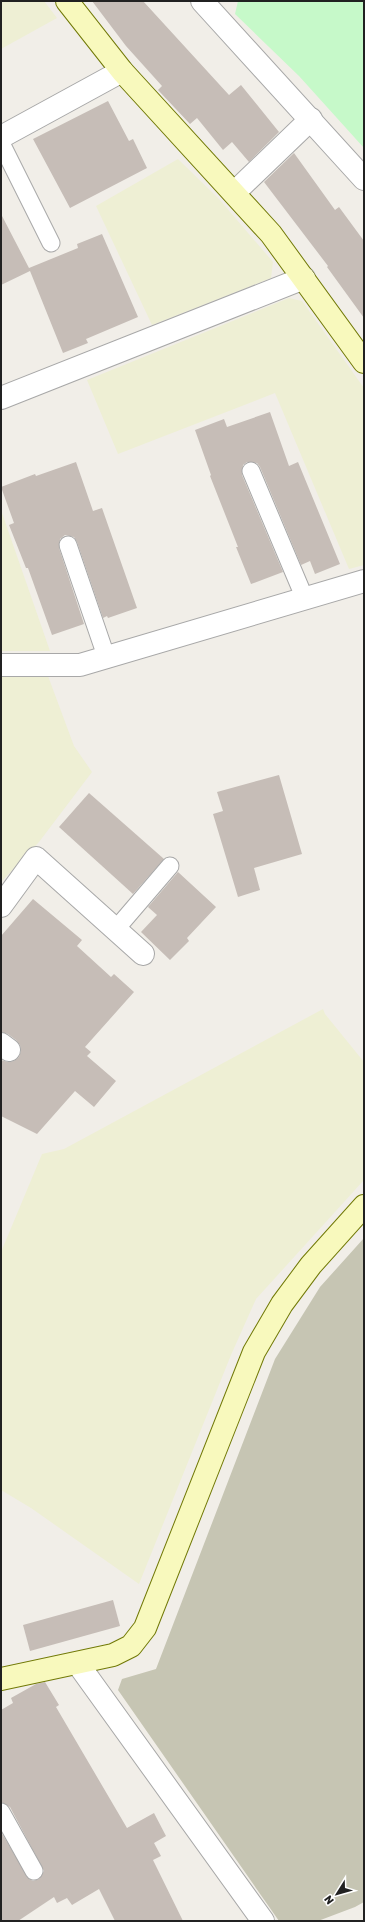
<svg xmlns="http://www.w3.org/2000/svg" width="365" height="1922" font-family="Rubik,sans-serif">
<style>
.construction{fill:#c6c5b3}
.farmland{fill:#eeefd4}
.park{fill:#c6f9c9}
.building{fill:#c6bdb7}
.lines{fill:none;stroke-linecap:round;stroke-linejoin:round}
.lane-casing{stroke:#a8a8a8;stroke-width:19}
.street-casing{stroke:#a8a8a8;stroke-width:24}
.secondary-casing{stroke:#717906;stroke-width:24}
.lane{stroke:#fff;stroke-width:17}
.street{stroke:#fff;stroke-width:22}
.secondary{stroke:#f8f9bd;stroke-width:22}
</style>
<rect width="100%" height="100%" fill="#f1eee8"/>
<path class="construction" d="M 364,1238 L 364,1902 L 355,1907 L 318,1921 L 279,1921 L 118,1690 L 122,1679 L 156,1669 L 275,1359 L 320,1287 Z"/>
<g class="farmland">
<path d="M 1,1 L 44,1 L 57,18 L 1,49 Z"/>
<path d="M 178,159 L 219,199 L 273,262 L 271,278 L 152,325 L 96,206 Z"/>
<path d="M 289,298 L 302,301 L 364,388 L 364,565 L 349,569 L 275,393 L 118,454 L 87,380 Z"/>
<path d="M 1,510 L 50,651 L 1,651 Z"/>
<path d="M 1,676 L 48,676 L 74,746 L 92,772 L 39,842 L 1,882 Z"/>
<path d="M 323,1009 L 325,1014 L 364,1062 L 364,1180 L 256,1299 L 231,1355 L 139,1584 L 31,1508 L 1,1490 L 1,1252 L 42,1154 L 64,1149 Z"/>
</g>
<path class="park" d="M 238,1 L 364,1 L 364,148 L 299,76 L 235,14 Z"/>
<g class="building">
<path d="M 92,1 L 143,1 L 229,95 L 241,85 L 279,132 L 249,162 L 232,142 L 223,150 L 197,118 L 190,124 L 158,90 L 162,86 L 126,46 Z"/>
<path d="M 108,101 L 129,141 L 133,139 L 147,168 L 70,208 L 33,139 Z"/>
<path d="M 294,153 L 335,210 L 339,207 L 364,241 L 364,318 L 327,267 L 328,266 L 264,182 Z"/>
<path d="M 1,214 L 29,268 L 78,248 L 77,244 L 102,234 L 138,317 L 86,339 L 88,343 L 63,353 L 30,271 L 1,285 Z"/>
<path d="M 270,412 L 289,466 L 298,462 L 340,564 L 315,574 L 310,561 L 301,565 L 260,467 L 257,463 L 247,462 L 243,465 L 242,475 L 283,572 L 251,584 L 236,547 L 238,547 L 210,476 L 211,475 L 195,430 L 224,419 L 227,427 Z"/>
<path d="M 76,462 L 93,511 L 102,508 L 137,608 L 108,618 L 107,616 L 103,618 L 77,542 L 74,537 L 65,535 L 60,539 L 59,548 L 84,624 L 52,635 L 28,568 L 26,568 L 9,525 L 14,523 L 1,487 L 35,474 L 36,476 Z"/>
<path d="M 279,775 L 302,854 L 254,868 L 260,890 L 238,897 L 213,814 L 223,811 L 217,792 Z"/>
<path d="M 89,793 L 164,859 L 133,894 L 59,827 Z"/>
<path d="M 178,872 L 216,907 L 187,938 L 189,941 L 170,960 L 141,932 L 157,915 L 148,907 Z"/>
<path d="M 33,899 L 82,940 L 77,946 L 111,977 L 114,974 L 134,992 L 85,1047 L 91,1052 L 87,1056 L 116,1081 L 94,1107 L 75,1091 L 37,1134 L 1,1116 L 1,1060 L 8,1062 L 14,1061 L 19,1057 L 21,1051 L 20,1045 L 16,1040 L 8,1034 L 1,1032 L 1,936 Z"/>
<path d="M 113,1600 L 120,1626 L 30,1651 L 23,1625 Z"/>
<path d="M 45,1682 L 59,1705 L 56,1707 L 127,1828 L 154,1813 L 166,1836 L 154,1843 L 161,1856 L 153,1860 L 183,1921 L 115,1921 L 99,1889 L 72,1905 L 67,1898 L 57,1903 L 54,1897 L 18,1921 L 1,1921 L 1,1832 L 29,1879 L 33,1881 L 39,1879 L 44,1871 L 10,1807 L 1,1802 L 1,1710 L 13,1703 L 11,1698 L 36,1684 Z"/>
</g>
<g class="lines">
<defs>
<g id="lane">
<path d="M 1,143 L 51,243"/>
<path d="M 251,471 L 305,599"/>
<path d="M 68,545 L 107,659"/>
<path d="M 116,929 L 170,866"/>
<path d="M 1,1812 L 34,1871"/>
</g>
<g id="street">
<path d="M 202,1 L 364,179"/>
<path d="M 1,137 L 122,71"/>
<path d="M 234,193 L 311,119"/>
<path d="M 1,398 L 304,278"/>
<path d="M 1,665 L 80,665 L 364,581"/>
<path d="M 1,906 L 36,858 L 143,954"/>
<path d="M 1,1044 L 9,1050"/>
<path d="M 78,1664 L 263,1921"/>
</g>
<g id="secondary">
<path d="M 67,1 L 122,71 L 271,234 L 364,362"/>
<path d="M 1,1679 L 113,1655 L 131,1646 L 145,1628 L 254,1352 L 282,1304 L 311,1265 L 364,1206"/>
</g>
</defs>
<use href="#lane" class="lane-casing"/>
<use href="#street" class="street-casing"/>
<use href="#secondary" class="secondary-casing"/>
<use href="#lane" class="lane"/>
<use href="#street" class="street"/>
<use href="#secondary" class="secondary"/>
</g>
<rect width="365" height="1922" fill="none" stroke="#212121" stroke-width="4"/>
<g transform="translate(337 1894) rotate(233)" stroke="#ffffff" stroke-width="3" paint-order="stroke">
<path d="M0-3L7 15L0 10L-7 15Z" fill="#212121"/>
<text y="-6" font-size="11" font-weight="bold" text-anchor="middle" fill="#212121">N</text>
</g>
</svg>
